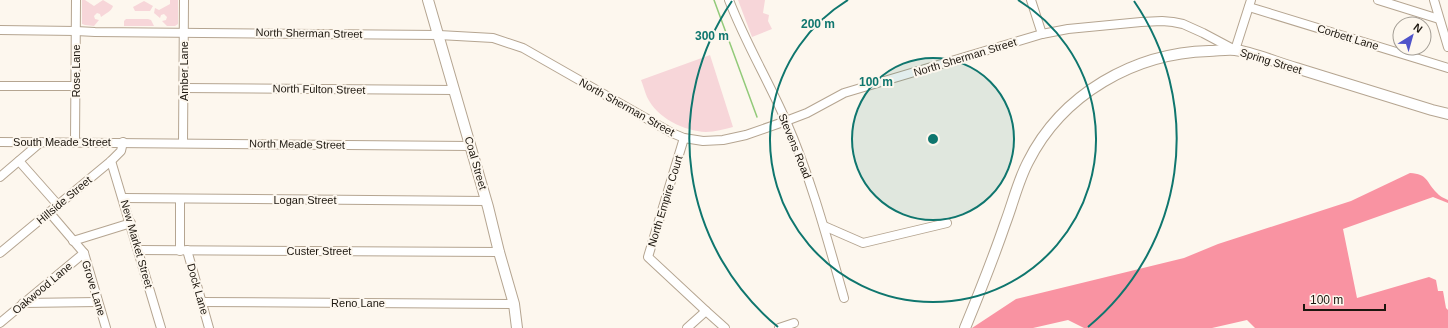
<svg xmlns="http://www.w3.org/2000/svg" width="1448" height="328" font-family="Helvetica,sans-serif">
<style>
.green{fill:#f7d6d9}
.forest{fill:#f993a2}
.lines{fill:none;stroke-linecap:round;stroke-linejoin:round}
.stream{stroke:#92ca79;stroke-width:1.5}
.minor-casing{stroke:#b5a591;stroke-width:10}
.major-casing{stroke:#b5a591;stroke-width:12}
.minor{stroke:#fff;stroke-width:8}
.major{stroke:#fff;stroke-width:10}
.ring{fill:none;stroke:#0f766e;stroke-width:2}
.labels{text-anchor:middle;stroke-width:4;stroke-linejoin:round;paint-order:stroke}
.street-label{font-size:11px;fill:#1c160e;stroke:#fdf7ee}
.centre{fill:#0f766e;stroke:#fdf7ee;stroke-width:2}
.ring-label{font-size:12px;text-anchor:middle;font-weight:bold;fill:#0f766e;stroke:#fdf7ee;stroke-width:4;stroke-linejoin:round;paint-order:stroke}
</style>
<rect width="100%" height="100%" fill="#fdf7ee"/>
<g class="green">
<path d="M 82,0 L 85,0 L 94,6 L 103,0 L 113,6 C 111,12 106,13 101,17 L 100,14 L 97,13 L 94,16 L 95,19 L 99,20 L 94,26 L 85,25 L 82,24 Z"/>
<path d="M 170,0 L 178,0 L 178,24 L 175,26 L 167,26 L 162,21 L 166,20 L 167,17 L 164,14 L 161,15 L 160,18 L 154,13 L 155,8 L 159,10 L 170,4 Z"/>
<path d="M 738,0 L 765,0 L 763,13 L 769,15 L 768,21 L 772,29 L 752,37 Z"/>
<path d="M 144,1 L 153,6 L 150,11 L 135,11 L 133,7 Z"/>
<path d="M 126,19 L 148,19 L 151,20 L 154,26 L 124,26 L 124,21 Z"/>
<path d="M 710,55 L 733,127 C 724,129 715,132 706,132 C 684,131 657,118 647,97 C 645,92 643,85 641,80 Z"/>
</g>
<path class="forest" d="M 1410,173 C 1428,174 1426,182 1437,193 C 1439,196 1444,198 1448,200 L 1448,203 L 1433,197 L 1343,229 L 1357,298 L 1429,277 L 1436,280 L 1438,291 L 1443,291 L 1446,308 L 1448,310 L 1448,328 L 1255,328 L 1247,320 L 1212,328 L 1084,328 L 1068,320 L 1033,328 L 972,328 L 1016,299 L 1184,258 L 1218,244 L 1351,201 Z"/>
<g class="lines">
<path class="stream" d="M 714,0 L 757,117"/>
<defs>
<g id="minor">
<path d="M 729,0 C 745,42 768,80 786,121 C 811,178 827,238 844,298"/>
<path d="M 1031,0 L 1042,34"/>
<path d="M 1378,0 L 1439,19"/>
<path d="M 1434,0 L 1448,47"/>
<path d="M 1249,7 L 1448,68"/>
<path d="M 0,30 L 76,31 L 95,32 L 439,35 L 493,38 L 523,48 L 672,133 L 684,138 L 703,141 L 723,140 L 746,135 L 786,121 L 807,113 L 844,93 L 1042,34 L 1068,29 L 1141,22 L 1162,21 L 1173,22 L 1183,24 L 1203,33 L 1235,50 L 1251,0"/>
<path d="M 0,86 L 76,86"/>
<path d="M 184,88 L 454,90"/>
<path d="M 684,138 L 648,257 L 706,311 L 687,328"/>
<path d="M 0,142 L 471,146"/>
<path d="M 75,142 L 76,0"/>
<path d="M 183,143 L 184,0"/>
<path d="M 19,161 L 58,205"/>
<path d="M 111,161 L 161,328"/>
<path d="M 0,177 L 41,142"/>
<path d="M 123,198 L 486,201"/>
<path d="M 49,212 L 84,253 L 106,328"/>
<path d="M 824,226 L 863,243 L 947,223"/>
<path d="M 73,241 L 131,223"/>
<path d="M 139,250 L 499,252"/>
<path d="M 187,250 L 209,328"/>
<path d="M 180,251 L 180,199"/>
<path d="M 0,253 L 111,161 L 121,151 L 123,142"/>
<path d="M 201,302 L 514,304"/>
<path d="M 23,303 L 98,302"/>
<path d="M 706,311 L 725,328"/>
<path d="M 0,323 L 84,253"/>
<path d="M 779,328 L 794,323"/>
</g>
<g id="major">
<path d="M 428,0 L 488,207 L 499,252 L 514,304 L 517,328"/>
<path d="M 965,328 C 979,294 993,259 1005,224 C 1013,203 1018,181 1028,162 C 1062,94 1134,53 1209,51 C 1217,51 1226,49 1235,50 C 1252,52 1278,63 1296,68 C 1341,82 1387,96 1432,110 L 1448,114"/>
</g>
</defs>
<use href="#minor" class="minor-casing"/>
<use href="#major" class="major-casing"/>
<use href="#minor" class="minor"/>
<use href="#major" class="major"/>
</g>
<circle cx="933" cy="139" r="81" fill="#0f766e" fill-opacity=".12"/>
<g class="ring">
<circle cx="933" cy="139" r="81"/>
<path d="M1018 0A163 163 0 1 1 848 0"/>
<path d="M778 327A244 244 0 0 1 732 1M1134 1A244 244 0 0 1 1088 327"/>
</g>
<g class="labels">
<g class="street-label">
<text transform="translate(309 33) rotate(1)" y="4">North Sherman Street</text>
<text transform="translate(1348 37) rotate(17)" y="4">Corbett Lane</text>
<text transform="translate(965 57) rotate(-17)" y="4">North Sherman Street</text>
<text transform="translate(1271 61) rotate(17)" y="4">Spring Street</text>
<text transform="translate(76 71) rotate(-90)" y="4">Rose Lane</text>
<text transform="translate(184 71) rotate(-90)" y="4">Amber Lane</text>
<text transform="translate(319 89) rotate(1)" y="4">North Fulton Street</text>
<text transform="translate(627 107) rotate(29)" y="4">North Sherman Street</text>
<text x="62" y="146">South Meade Street</text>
<text transform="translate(297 144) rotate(1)" y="4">North Meade Street</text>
<text transform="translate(795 146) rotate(68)" y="4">Stevens Road</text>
<text transform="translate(476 163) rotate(74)" y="4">Coal Street</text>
<text transform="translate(64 200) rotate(-40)" y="4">Hillside Street</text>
<text x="305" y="204">Logan Street</text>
<text transform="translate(665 201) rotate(-73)" y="4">North Empire Court</text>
<text transform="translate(137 244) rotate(74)" y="4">New Market Street</text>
<text x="319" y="255">Custer Street</text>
<text transform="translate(42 288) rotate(-40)" y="4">Oakwood Lane</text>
<text transform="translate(94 288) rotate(73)" y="4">Grove Lane</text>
<text transform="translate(198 289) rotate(74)" y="4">Dock Lane</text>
<text x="358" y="307">Reno Lane</text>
</g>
</g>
<circle cx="933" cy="139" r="6" class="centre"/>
<g class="ring-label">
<text x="818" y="28">200 m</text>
<text x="712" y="40">300 m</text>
<text x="876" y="86">100 m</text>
</g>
<g transform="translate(1412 36) rotate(37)"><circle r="19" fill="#fdf7ee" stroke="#a39d94"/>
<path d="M0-3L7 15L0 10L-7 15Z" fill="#4f53ca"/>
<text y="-6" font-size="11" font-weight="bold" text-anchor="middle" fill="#1c160e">N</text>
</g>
<path d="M1304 304v6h81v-6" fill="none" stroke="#1c160e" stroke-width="2"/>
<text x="1310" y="304" font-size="12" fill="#1c160e" stroke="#fdf7ee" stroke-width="3" paint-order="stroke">100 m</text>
</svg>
